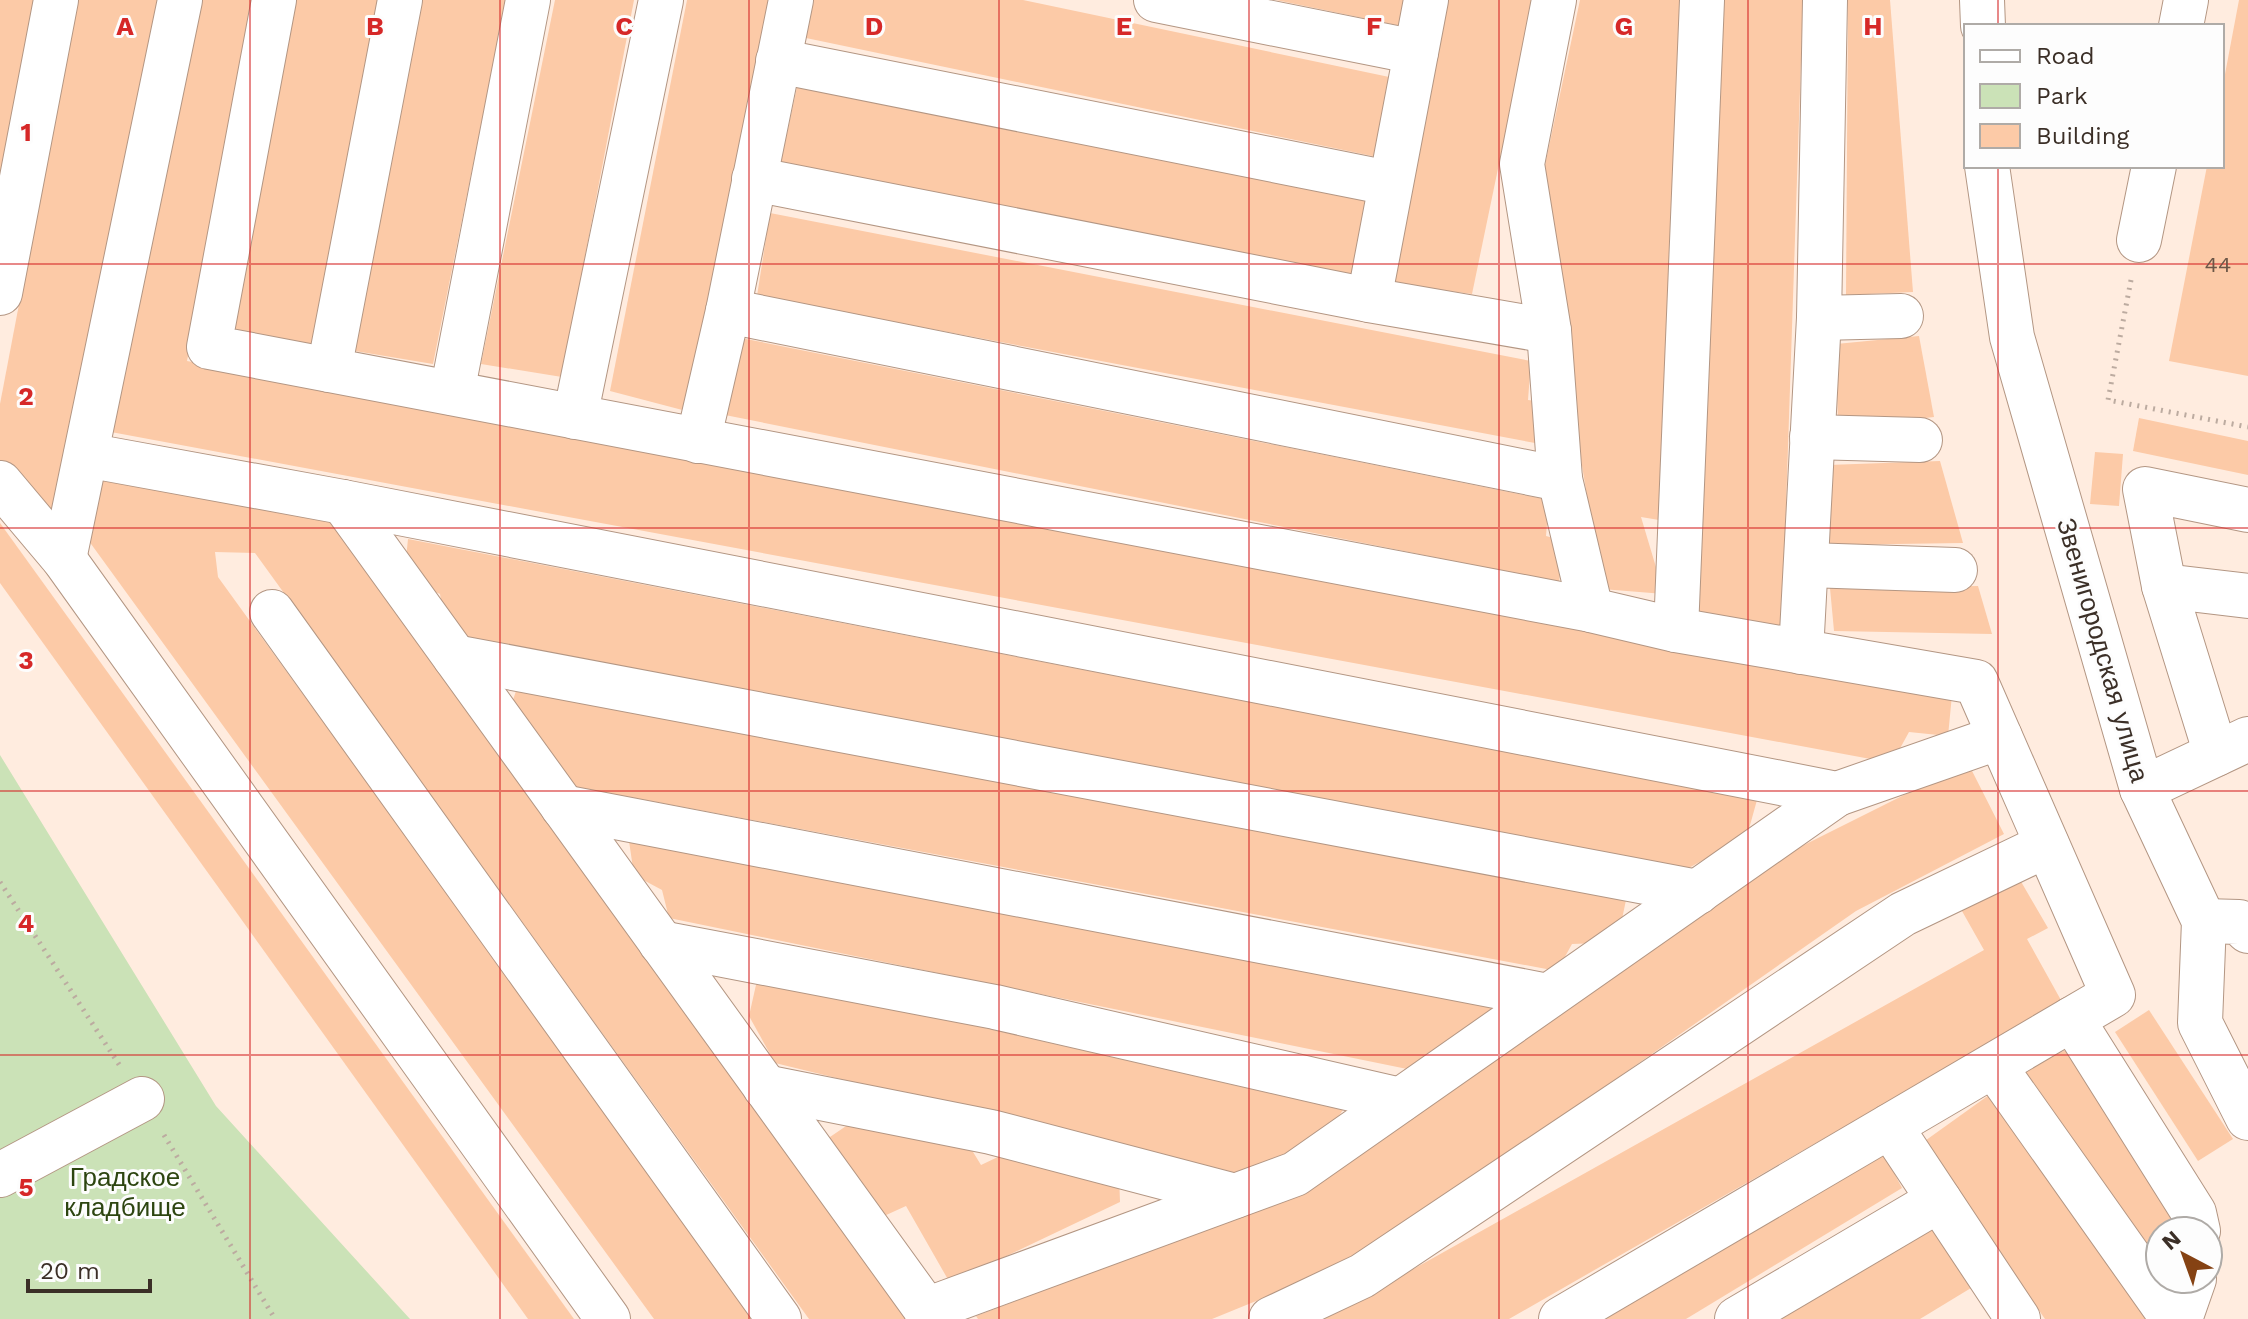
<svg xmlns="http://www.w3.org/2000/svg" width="2248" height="1319" font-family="'Work Sans',sans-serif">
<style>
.green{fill:#cbe2b7}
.building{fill:#fccaa7}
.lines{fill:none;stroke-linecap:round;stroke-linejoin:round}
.minor-casing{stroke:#b39683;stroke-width:46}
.path{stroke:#bcaba0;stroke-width:5;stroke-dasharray:2 6;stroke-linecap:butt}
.minor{stroke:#fff;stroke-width:44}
.grid{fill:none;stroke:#d62828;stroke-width:2;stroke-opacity:0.55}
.labels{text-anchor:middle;stroke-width:6;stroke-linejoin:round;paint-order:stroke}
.number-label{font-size:22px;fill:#6b5647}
.street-label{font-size:26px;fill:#3b2f27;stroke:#fdfdfd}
.park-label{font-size:26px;fill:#2d4510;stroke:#fdfdfd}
.grid-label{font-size:26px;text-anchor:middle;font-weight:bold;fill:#d62828;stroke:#fdfdfd;stroke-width:6;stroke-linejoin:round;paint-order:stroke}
</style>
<rect width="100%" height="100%" fill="#ffecdf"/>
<path class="green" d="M 0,755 L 216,1106 L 410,1319 L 0,1319 Z"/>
<g class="building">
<path d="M 0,0 L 37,0 L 0,195 Z"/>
<path d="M 77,0 L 160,0 L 61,517 L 37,516 L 0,461 L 0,404 Z"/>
<path d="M 201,0 L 256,0 L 187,361 L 1952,695 L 1948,736 L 1909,732 L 1892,763 L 111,432 Z"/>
<path d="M 293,0 L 383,0 L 315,352 L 228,328 Z"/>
<path d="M 413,0 L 506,0 L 433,364 L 343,349 Z"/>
<path d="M 555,0 L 634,0 L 562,377 L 481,364 Z"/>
<path d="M 687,0 L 771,0 L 690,412 L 610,391 Z"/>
<path d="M 814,0 L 1023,0 L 1394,78 L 1377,157 L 806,38 Z"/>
<path d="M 1276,0 L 1410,0 L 1406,27 Z"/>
<path d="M 1444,0 L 1533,0 L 1472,294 L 1386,283 Z"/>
<path d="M 1580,0 L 1687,0 L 1665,521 L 1641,517 L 1664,594 L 1602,589 L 1553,286 L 1544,170 Z"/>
<path d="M 1721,0 L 1803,0 L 1782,626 L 1697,620 Z"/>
<path d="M 1848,0 L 1890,0 L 1913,292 L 1846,295 Z"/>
<path d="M 2239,0 L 2248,0 L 2248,376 L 2169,361 L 2207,166 L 2222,166 L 2222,90 Z"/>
<path d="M 797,87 L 1369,201 L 1351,283 L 780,166 Z"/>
<path d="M 770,213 L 1531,361 L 1528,400 L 1544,402 L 1535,443 L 757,296 Z"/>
<path d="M 1919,336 L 1934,417 L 1838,428 L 1836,344 Z"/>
<path d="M 741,338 L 1549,500 L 1546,536 L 1565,541 L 1559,582 L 725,415 Z"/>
<path d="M 2139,418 L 2248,441 L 2248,475 L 2133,451 Z"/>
<path d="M 2095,452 L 2123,454 L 2119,506 L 2090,504 Z"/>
<path d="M 1940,461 L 1963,543 L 1828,545 L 1828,465 Z"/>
<path d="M 103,480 L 343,521 L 915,1319 L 809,1319 L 255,553 L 215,552 L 218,577 L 756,1319 L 654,1319 L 86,537 Z"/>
<path d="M 0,523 L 574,1319 L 528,1319 L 0,583 Z"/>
<path d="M 408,539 L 1757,800 L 1747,836 L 1685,870 L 447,635 L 440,594 L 404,578 Z"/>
<path d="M 1978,586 L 1992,634 L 1834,631 L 1830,588 Z"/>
<path d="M 519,682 L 1626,900 L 1621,924 L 1598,943 L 1572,944 L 1557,971 L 566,785 L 512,703 Z"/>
<path d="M 1968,763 L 2004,834 L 1856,911 L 1359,1259 L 1212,1319 L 978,1319 L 976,1316 L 1309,1189 L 1766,864 Z"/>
<path d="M 629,841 L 1504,1009 L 1417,1071 L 669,918 L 662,890 L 634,875 Z"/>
<path d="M 2016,873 L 2048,928 L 2027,939 L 2062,1002 L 1509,1319 L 1324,1319 L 1984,950 L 1958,904 Z"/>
<path d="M 758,976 L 1343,1110 L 1318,1145 L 1246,1178 L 775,1063 L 749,1016 Z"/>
<path d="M 2149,1010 L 2233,1139 L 2198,1161 L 2115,1032 Z"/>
<path d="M 2068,1049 L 2184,1231 L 2160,1231 L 2160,1253 L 2155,1258 L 2018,1072 Z"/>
<path d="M 1989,1095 L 2147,1319 L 2045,1319 L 1922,1143 Z"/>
<path d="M 855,1120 L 970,1147 L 981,1165 L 1000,1156 L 1119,1175 L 1120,1202 L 950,1283 L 906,1206 L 884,1216 L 827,1139 Z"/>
<path d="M 1883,1152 L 1902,1188 L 1686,1319 L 1603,1319 Z"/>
<path d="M 1928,1223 L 1971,1288 L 1920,1319 L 1769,1319 Z"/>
</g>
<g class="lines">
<defs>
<g id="minor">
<path d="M 274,0 L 209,347 L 1591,610 L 1676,630 L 1976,682 L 2113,995 L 1561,1319"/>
<path d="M 1156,0 L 1416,52"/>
<path d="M 1554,0 L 1522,164 L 1549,331 L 1560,479 L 1591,610"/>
<path d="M 1982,0 L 1983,26"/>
<path d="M 2181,26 L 2186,0"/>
<path d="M 778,61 L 1389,183"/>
<path d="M 1987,166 L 2012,337 L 2142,789 L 2204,921 L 2200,1023 L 2248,1118"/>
<path d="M 754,179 L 1369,300 L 1549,331"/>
<path d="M 2139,240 L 2154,166"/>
<path d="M 0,293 L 56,0"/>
<path d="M 1369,300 L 1426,0"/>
<path d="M 728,311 L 1560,479"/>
<path d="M 1819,318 L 1901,316"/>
<path d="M 329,370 L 400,0"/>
<path d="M 452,393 L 528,0"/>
<path d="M 575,417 L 661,0"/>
<path d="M 1812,437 L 1920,440"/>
<path d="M 698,441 L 728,311 L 791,0"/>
<path d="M 86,455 L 343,502 L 1837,794 L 2000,737"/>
<path d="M 0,483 L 64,559 L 608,1319"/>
<path d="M 343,502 L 933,1319"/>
<path d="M 64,559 L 180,0"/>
<path d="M 1808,565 L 1955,570"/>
<path d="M 2164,586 L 2145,489 L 2248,510"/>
<path d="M 272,612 L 779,1319"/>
<path d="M 1676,630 L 1702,0"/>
<path d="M 1801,652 L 1819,318 L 1825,0"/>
<path d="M 455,657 L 1698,892"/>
<path d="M 2216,754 L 2164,586 L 2248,596"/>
<path d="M 2142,789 L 2248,739"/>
<path d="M 563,807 L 1548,996"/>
<path d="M 2204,921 L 2239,922 L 2248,931"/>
<path d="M 661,943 L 995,1007 L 1400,1100"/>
<path d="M 2072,1019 L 2194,1213 L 2198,1231"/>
<path d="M 1994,1066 L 2173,1319"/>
<path d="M 765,1087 L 991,1132 L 1235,1196"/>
<path d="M 1890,1126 L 2018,1319"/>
<path d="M 0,1175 L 142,1099"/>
<path d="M 926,1310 L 1295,1174 L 1837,794"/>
<path d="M 1271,1319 L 1362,1276 L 1903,914 L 2047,845"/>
<path d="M 1737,1319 L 1939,1200"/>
<path d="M 2180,1319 L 2194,1279"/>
</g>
</defs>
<use href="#minor" class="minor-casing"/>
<g class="path">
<path d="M 2131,280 L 2108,400 L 2248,427"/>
<path d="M 0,882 L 120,1066"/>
<path d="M 164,1135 L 275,1319"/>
</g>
<use href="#minor" class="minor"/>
</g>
<path class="grid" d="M 250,0 L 250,1319M 500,0 L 500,1319M 749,0 L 749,1319M 999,0 L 999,1319M 1249,0 L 1249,1319M 1499,0 L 1499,1319M 1748,0 L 1748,1319M 1998,0 L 1998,26M 1998,166 L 1998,1319M 0,264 L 2248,264M 0,528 L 2248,528M 0,791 L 2248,791M 0,1055 L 2248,1055"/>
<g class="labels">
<g class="number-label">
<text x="2218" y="272">44</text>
</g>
<g class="street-label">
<text transform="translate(2103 650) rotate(74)" y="9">Звенигородская улица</text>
</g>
<g class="park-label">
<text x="125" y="1186">Градское<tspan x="125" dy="30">кладбище</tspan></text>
</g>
</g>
<g class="grid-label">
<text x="125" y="35">A</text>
<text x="375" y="35">B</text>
<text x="624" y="35">C</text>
<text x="874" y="35">D</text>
<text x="1124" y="35">E</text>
<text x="1374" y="35">F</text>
<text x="1624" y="35">G</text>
<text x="1873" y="35">H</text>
<text x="26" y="141">1</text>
<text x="26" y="405">2</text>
<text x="26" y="669">3</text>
<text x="26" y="932">4</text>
<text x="26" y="1196">5</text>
</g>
<rect x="1964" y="24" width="260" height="144" fill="#fdfdfd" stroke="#afaba7" stroke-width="2"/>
<rect x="1980" y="50" width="40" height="12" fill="#ffffff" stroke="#afaba7" stroke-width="2"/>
<text x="2036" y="64" font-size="24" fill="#3b2f27">Road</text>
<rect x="1980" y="84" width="40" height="24" fill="#cbe2b7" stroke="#afaba7" stroke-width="2"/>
<text x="2036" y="104" font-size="24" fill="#3b2f27">Park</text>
<rect x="1980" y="124" width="40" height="24" fill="#fccaa7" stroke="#afaba7" stroke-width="2"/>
<text x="2036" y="144" font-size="24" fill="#3b2f27">Building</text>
<g transform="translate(2184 1255) rotate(319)"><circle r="38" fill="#fdfdfd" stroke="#afaba7" stroke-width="2"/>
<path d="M0-6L14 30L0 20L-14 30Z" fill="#854213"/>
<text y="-12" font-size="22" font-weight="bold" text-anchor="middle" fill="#3b2f27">N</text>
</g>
<path d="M28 1279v12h122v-12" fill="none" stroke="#3b2f27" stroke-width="4"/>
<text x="40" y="1279" font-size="24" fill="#3b2f27" stroke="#fdfdfd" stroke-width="6" paint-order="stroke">20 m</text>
</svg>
